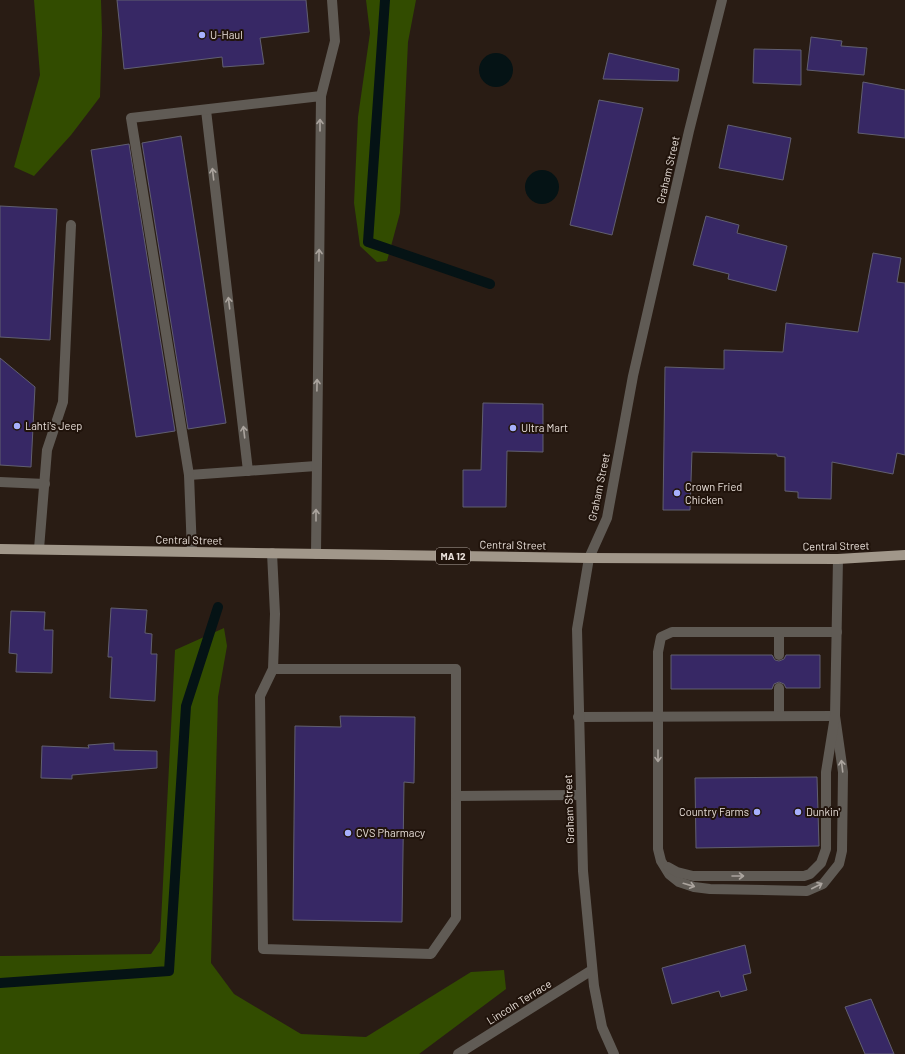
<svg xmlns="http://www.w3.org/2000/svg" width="905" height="1054" font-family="Barlow,sans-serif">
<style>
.green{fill:#324c00}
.water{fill:#051315}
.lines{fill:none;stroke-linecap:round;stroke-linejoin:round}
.stream{stroke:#051315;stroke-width:10}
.building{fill:#372865;stroke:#615f70}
.service{stroke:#605b55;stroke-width:10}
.minor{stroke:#605b55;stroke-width:10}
.primary{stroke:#a1978a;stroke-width:10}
.oneway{stroke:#aba49e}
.poi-dot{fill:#a7b0fc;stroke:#20130b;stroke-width:1.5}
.labels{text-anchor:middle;stroke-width:4;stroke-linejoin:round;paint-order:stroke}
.shield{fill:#20130b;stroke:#aca29b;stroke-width:1}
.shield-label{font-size:10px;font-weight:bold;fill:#e8dfd9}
.poi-label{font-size:11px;fill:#e8dfd9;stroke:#20130b;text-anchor:start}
.street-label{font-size:11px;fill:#e8dfd9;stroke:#20130b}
</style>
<rect width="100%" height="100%" fill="#291c14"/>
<g class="green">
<path d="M 34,0 L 101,0 L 102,33 L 100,97 L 71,135 L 34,176 L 14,167 L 40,75 Z"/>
<path d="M 366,0 L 416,0 L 408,42 L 400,213 L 387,261 L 377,262 L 360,246 L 354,203 L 358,117 L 370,33 Z"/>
<path d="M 224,628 L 227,646 L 218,697 L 211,963 L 234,994 L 301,1034 L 366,1037 L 471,972 L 504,970 L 506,989 L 419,1054 L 0,1054 L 0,956 L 151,954 L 160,941 L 175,650 Z"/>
</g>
<g class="water">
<circle cx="496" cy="70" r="17"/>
<circle cx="542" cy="187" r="17"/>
</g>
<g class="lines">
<g class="stream">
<path d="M 385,0 L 368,242 L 490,284"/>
<path d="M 0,983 L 169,971 L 186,706 L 218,607"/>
</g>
</g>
<g class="building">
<path d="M 117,0 L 306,0 L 309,32 L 260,38 L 264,64 L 223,67 L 222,57 L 124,69 Z"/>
<path d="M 811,37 L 842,41 L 841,46 L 867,48 L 864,75 L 807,70 Z"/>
<path d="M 754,49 L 801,50 L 801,85 L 753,83 Z"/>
<path d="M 609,53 L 679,69 L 678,81 L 603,79 Z"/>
<path d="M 863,82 L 905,90 L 905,138 L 858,133 Z"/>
<path d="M 599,100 L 643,108 L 612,235 L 570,225 Z"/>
<path d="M 728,125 L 791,138 L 783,180 L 719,168 Z"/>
<path d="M 181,136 L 226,423 L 188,429 L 142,143 Z"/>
<path d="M 129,144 L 175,431 L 136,437 L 91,150 Z"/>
<path d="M 0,206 L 57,209 L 50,340 L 0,337 Z"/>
<path d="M 706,216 L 739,225 L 737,233 L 787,246 L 776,291 L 728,279 L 729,274 L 693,265 Z"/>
<path d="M 873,253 L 901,258 L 897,282 L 905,283 L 905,455 L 897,453 L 893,474 L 832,462 L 831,499 L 798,498 L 798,492 L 785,491 L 785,457 L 777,456 L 777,454 L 692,452 L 690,510 L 663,510 L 665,367 L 724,369 L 724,350 L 783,352 L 786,323 L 858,332 Z"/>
<path d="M 0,358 L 35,387 L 31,467 L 0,465 Z"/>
<path d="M 483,403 L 543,404 L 543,452 L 507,451 L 506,507 L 463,507 L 463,470 L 481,470 Z"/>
<path d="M 111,608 L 147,610 L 145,633 L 152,634 L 151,654 L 157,654 L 155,701 L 110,698 L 112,657 L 108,657 Z"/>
<path d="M 11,611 L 45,612 L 44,630 L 53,630 L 52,673 L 16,672 L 17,654 L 9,653 Z"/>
<path d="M 671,655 L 772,655 L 775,660 L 779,661 L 784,659 L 786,655 L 820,655 L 820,688 L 786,688 L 784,684 L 779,682 L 774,684 L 772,689 L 671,689 Z"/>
<path d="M 340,716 L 415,717 L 414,783 L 404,782 L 402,922 L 293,920 L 295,726 L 341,727 Z"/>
<path d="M 114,743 L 114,750 L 157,751 L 157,768 L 72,775 L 72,779 L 41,778 L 42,746 L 89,748 L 88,745 Z"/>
<path d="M 817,777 L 819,846 L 696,848 L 695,778 Z"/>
<path d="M 745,945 L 751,973 L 743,975 L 747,990 L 721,997 L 719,991 L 672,1004 L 662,968 Z"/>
<path d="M 871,999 L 894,1054 L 865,1054 L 845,1007 Z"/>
</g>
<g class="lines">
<g class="service">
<path d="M 321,96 L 335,41 L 332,0"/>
<path d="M 206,110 L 248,471"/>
<path d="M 189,475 L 316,466"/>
<path d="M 0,482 L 45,484"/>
<path d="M 39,549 L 47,450 L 63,402 L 71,225"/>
<path d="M 192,552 L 189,475 L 131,118 L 321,96 L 316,554"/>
<path d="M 272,553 L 275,614 L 273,669 L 260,696 L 263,949 L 431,954 L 456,918 L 456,669 L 273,669"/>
<path d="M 779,655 L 779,632"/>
<path d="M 779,688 L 779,716"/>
<path d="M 835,716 L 843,772 L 842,851 L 839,864 L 823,884 L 807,891 L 710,889 L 694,887 L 679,882 L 669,874 L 661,861 L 658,849 L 658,652 L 661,637 L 672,632 L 837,632"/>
<path d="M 578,717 L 835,716"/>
<path d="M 456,796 L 580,795"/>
<path d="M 668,867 L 677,872 L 693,876 L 804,876 L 810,874 L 821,863 L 826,849 L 826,772 L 835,716 L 838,559"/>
</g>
<g class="minor">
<path d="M 458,1054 L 592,970"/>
<path d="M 614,1054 L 602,1027 L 594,986 L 583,871 L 577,629 L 589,558 L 607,518 L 633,376 L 689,131 L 722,0"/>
</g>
<path class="primary" d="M 0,549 L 589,558 L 838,559 L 905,555"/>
</g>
<defs><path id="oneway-shaft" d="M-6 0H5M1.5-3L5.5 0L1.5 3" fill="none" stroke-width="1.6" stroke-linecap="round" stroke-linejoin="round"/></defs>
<g class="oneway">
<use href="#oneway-shaft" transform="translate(320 125) rotate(-90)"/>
<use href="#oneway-shaft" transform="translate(213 174) rotate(-97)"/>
<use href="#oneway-shaft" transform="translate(319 255) rotate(-89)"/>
<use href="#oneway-shaft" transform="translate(229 303) rotate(-97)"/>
<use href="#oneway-shaft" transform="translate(317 385) rotate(-89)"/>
<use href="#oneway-shaft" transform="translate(244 432) rotate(-97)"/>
<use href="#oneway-shaft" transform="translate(316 515) rotate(-90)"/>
<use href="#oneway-shaft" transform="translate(658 756) rotate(90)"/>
<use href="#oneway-shaft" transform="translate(842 766) rotate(-97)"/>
<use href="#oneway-shaft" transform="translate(738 876)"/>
<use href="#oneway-shaft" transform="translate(689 885) rotate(16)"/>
<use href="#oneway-shaft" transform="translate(817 886) rotate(-27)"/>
</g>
<g class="poi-dot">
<circle cx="202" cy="35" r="4"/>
<circle cx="17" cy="426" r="4"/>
<circle cx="513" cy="428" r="4"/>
<circle cx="677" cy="493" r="4"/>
<circle cx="757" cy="812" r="4"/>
<circle cx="798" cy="812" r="4"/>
<circle cx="348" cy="833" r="4"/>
</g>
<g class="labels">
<rect class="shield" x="436" y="548" width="34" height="16" rx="3"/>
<g class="shield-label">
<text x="453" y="560">MA 12</text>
</g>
<g class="poi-label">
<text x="210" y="39">U-Haul</text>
<text x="25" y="430">Lahti's Jeep</text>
<text x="521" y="432">Ultra Mart</text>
<text x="685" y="491">Crown Fried<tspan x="685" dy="13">Chicken</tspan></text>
<text x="749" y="816" text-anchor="end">Country Farms</text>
<text x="806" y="816">Dunkin'</text>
<text x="356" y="837">CVS Pharmacy</text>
</g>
<g class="street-label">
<text transform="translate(668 170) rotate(-77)" y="4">Graham Street</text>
<text transform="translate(599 487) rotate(-78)" y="4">Graham Street</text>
<text transform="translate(189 540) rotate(1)" y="4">Central Street</text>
<text transform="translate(513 545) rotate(1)" y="4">Central Street</text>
<text transform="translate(836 546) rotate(-1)" y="4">Central Street</text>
<text transform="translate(569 809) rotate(-92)" y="4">Graham Street</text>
<text transform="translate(519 1002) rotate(-32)" y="4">Lincoln Terrace</text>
</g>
</g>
</svg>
